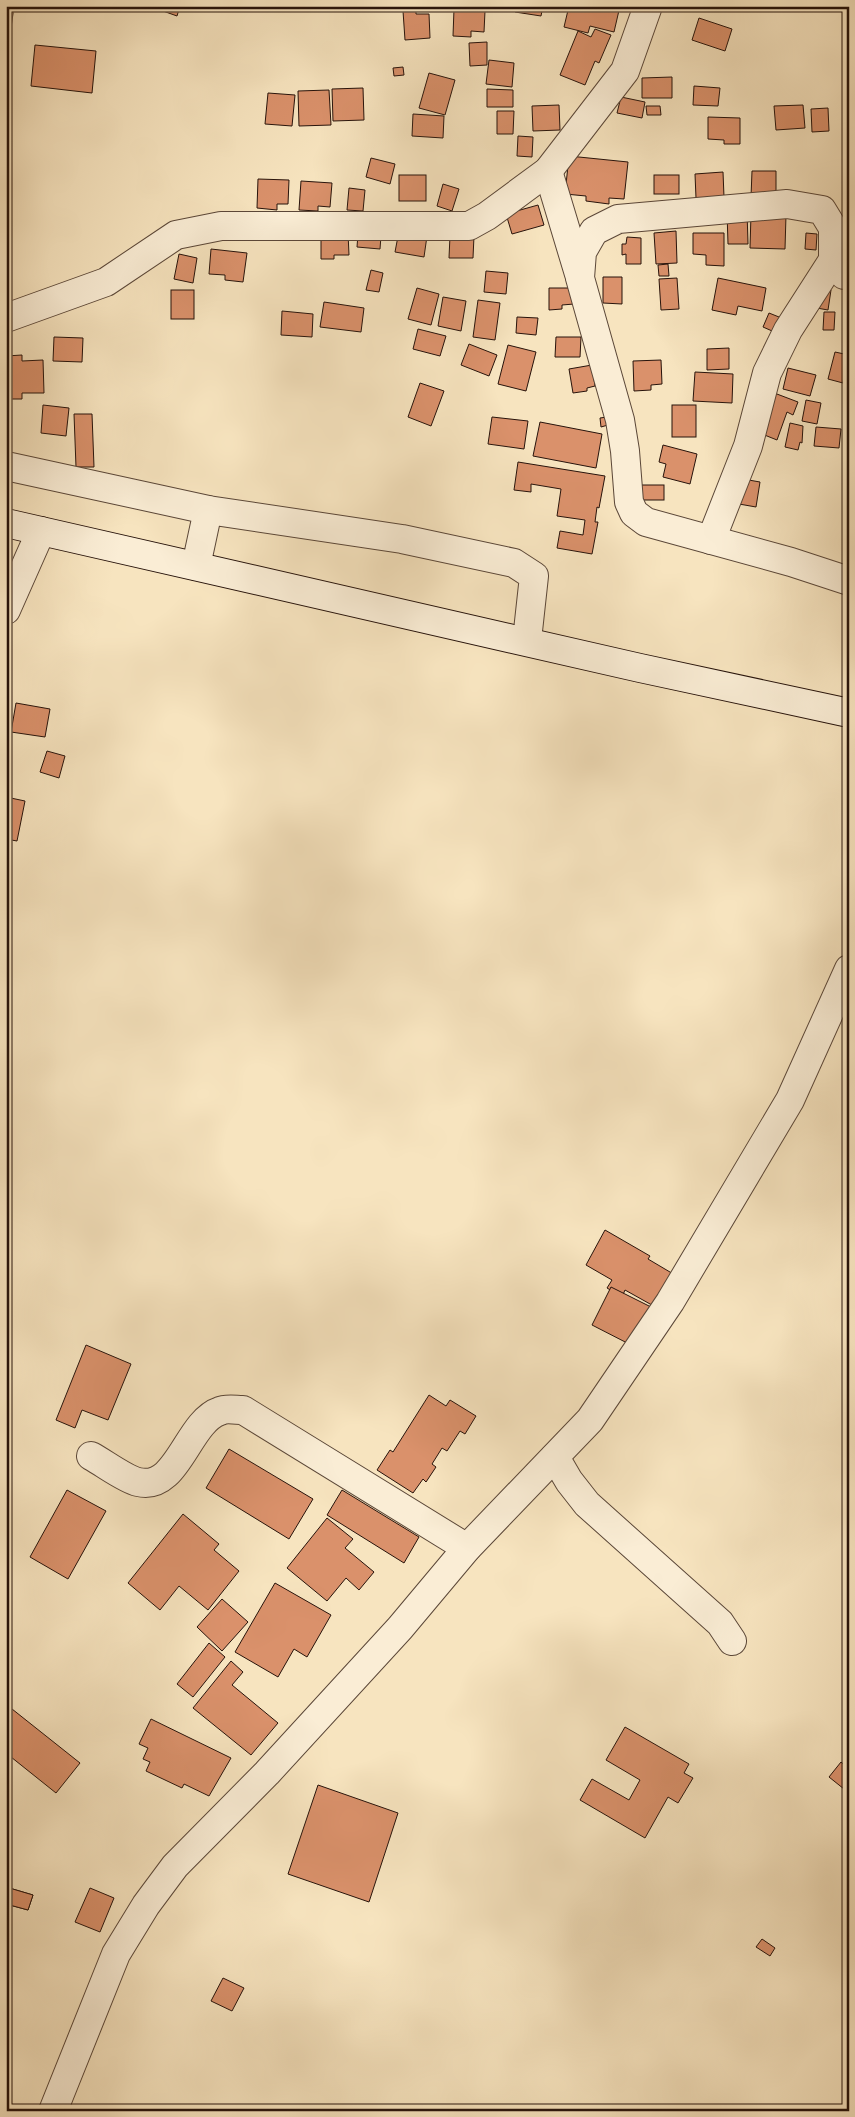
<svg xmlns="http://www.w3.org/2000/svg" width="855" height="2117" font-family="Vollkorn,serif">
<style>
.building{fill:#da916b;stroke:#27130b}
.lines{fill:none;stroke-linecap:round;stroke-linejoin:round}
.street-casing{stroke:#5b4738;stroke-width:30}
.secondary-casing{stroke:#27130b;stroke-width:30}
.street{stroke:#faedd5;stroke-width:28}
.secondary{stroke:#faedd5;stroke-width:28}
</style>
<rect width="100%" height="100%" fill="#f7e4bf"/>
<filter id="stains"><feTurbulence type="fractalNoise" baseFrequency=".004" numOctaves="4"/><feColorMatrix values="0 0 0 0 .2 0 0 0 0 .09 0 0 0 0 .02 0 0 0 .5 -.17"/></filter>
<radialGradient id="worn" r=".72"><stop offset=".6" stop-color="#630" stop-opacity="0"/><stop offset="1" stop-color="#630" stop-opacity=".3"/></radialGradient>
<g class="building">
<path d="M 6,6 L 14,6 L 9,43 L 6,42 Z"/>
<path d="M 149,6 L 180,6 L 177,16 Z"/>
<path d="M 384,6 L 397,6 L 398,9 L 385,10 Z"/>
<path d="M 516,6 L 543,6 L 541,16 L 515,12 Z"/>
<path d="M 569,6 L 620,6 L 614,32 L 590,26 L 588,33 L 564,27 Z"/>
<path d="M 454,9 L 485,11 L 484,32 L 471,31 L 471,37 L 453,36 Z"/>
<path d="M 403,11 L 416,11 L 416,14 L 429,14 L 430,38 L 405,40 Z"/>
<path d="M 699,18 L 732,29 L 725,51 L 692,40 Z"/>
<path d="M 595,29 L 611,35 L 599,63 L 595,61 L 585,85 L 560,75 L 578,31 L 591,37 Z"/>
<path d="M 487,42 L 487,65 L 470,66 L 469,43 Z"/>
<path d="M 35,45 L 96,51 L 92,93 L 31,86 Z"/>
<path d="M 489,60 L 514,63 L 512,87 L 486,84 Z"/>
<path d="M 403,67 L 404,75 L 394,76 L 393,68 Z"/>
<path d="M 429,73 L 455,80 L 445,115 L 419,108 Z"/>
<path d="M 672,77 L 672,98 L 642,98 L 642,78 Z"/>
<path d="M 694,86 L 720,88 L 718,106 L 693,105 Z"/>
<path d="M 363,88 L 364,120 L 333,121 L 332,89 Z"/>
<path d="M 487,89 L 513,90 L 513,107 L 487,107 Z"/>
<path d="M 329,90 L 331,125 L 299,126 L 298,91 Z"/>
<path d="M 268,93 L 295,95 L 292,126 L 265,124 Z"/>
<path d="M 621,97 L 645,102 L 642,118 L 617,113 Z"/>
<path d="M 559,105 L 560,130 L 533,131 L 532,106 Z"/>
<path d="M 803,105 L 805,128 L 776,130 L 774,106 Z"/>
<path d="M 646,106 L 660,106 L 661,115 L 647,115 Z"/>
<path d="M 828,108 L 829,131 L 812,132 L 811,109 Z"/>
<path d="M 497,111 L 514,111 L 513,134 L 497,134 Z"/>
<path d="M 413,114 L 444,116 L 443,138 L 412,136 Z"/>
<path d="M 708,117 L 740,118 L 740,144 L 724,144 L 724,140 L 708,139 Z"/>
<path d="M 518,136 L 533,137 L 532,157 L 517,156 Z"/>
<path d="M 569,156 L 628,162 L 624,199 L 609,198 L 609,204 L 586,201 L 586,196 L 565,194 Z"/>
<path d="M 371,158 L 395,164 L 390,184 L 366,177 Z"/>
<path d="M 752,171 L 776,171 L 776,193 L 751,197 Z"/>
<path d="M 723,172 L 724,197 L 696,198 L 695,174 Z"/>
<rect x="399" y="175" width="27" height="26"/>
<rect x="654" y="175" width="25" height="19"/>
<path d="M 258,179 L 289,180 L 288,204 L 277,204 L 277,210 L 257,208 Z"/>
<path d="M 301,181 L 332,183 L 330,207 L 318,206 L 318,211 L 299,210 Z"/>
<path d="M 443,184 L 459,189 L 452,211 L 437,206 Z"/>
<path d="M 349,188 L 365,190 L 363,211 L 347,210 Z"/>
<path d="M 538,205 L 544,225 L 512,234 L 506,214 Z"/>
<path d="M 747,211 L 748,244 L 728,244 L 727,212 Z"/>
<path d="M 751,214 L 786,215 L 785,249 L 750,248 Z"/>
<path d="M 846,228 L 849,228 L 849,254 L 844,254 Z"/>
<path d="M 399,231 L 427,236 L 424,257 L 395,252 Z"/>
<path d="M 676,231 L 677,263 L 656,264 L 654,233 Z"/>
<path d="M 348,233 L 349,255 L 334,255 L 334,259 L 321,259 L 321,235 Z"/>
<path d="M 693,233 L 724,233 L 724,266 L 706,265 L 706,255 L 693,254 Z"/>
<path d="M 806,233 L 817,234 L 816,250 L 805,249 Z"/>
<path d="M 358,234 L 381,236 L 380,249 L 357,247 Z"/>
<path d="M 450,236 L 474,236 L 473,258 L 449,258 Z"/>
<path d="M 627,237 L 641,238 L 641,264 L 626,264 L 626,254 L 622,255 L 622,244 L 626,244 Z"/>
<path d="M 211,249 L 247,253 L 243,282 L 225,280 L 225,275 L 209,274 Z"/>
<path d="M 179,254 L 197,258 L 193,283 L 174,279 Z"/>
<path d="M 668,264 L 669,276 L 659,276 L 658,265 Z"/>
<path d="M 371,270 L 383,273 L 379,292 L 366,290 Z"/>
<path d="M 486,271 L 508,273 L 506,294 L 484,292 Z"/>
<path d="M 603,277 L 622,277 L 622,304 L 603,303 Z"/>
<path d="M 677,278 L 679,309 L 661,310 L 659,279 Z"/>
<path d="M 718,278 L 766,288 L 762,311 L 738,306 L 736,315 L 712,310 Z"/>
<path d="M 815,287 L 831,290 L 828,310 L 811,307 Z"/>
<path d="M 417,288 L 439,294 L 431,325 L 408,319 Z"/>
<path d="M 549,288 L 575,288 L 574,304 L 562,305 L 562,309 L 549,310 Z"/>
<rect x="171" y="290" width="23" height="29"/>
<rect x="847" y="296" width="2" height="24"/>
<path d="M 443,297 L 466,301 L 461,331 L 438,326 Z"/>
<path d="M 478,300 L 500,303 L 495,340 L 473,337 Z"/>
<path d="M 324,302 L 364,308 L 361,332 L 320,327 Z"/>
<path d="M 282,311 L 313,314 L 312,337 L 281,335 Z"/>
<path d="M 824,312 L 835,312 L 834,330 L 823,330 Z"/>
<path d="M 769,313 L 784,319 L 779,334 L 763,327 Z"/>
<path d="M 517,317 L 538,318 L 536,335 L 516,333 Z"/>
<path d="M 418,329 L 446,336 L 440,356 L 413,349 Z"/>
<path d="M 54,337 L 83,338 L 82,362 L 53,361 Z"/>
<path d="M 556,337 L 581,337 L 580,357 L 555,357 Z"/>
<path d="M 469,344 L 497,355 L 489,376 L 461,365 Z"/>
<path d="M 508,345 L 536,352 L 526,391 L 498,384 Z"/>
<path d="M 729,348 L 729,369 L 707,370 L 707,349 Z"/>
<path d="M 835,352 L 849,355 L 849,379 L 844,377 L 843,383 L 828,379 Z"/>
<path d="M 22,355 L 22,361 L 43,360 L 44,393 L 22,393 L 22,399 L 6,399 L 6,356 Z"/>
<path d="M 661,360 L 662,384 L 651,385 L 651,390 L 634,391 L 633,361 Z"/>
<path d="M 592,365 L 595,386 L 587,388 L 587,391 L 573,393 L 569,369 Z"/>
<path d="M 788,368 L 816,375 L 810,396 L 783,389 Z"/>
<path d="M 695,372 L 733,374 L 732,403 L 693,401 Z"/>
<path d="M 420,383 L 444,391 L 431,426 L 408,417 Z"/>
<path d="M 769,391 L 798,402 L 793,415 L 787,412 L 777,440 L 762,434 Z"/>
<path d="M 806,400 L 821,403 L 817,424 L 802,421 Z"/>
<path d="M 43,405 L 69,408 L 66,436 L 41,433 Z"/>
<rect x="672" y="405" width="24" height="32"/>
<path d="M 74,414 L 92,414 L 94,467 L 76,467 Z"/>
<path d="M 492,417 L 528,421 L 524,449 L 488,444 Z"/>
<path d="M 607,417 L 608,425 L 601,427 L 600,418 Z"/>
<path d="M 540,422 L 602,434 L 596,468 L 533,456 Z"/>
<path d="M 790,423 L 803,426 L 802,443 L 800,442 L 798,450 L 785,447 Z"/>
<path d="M 816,427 L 841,429 L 839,448 L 814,446 Z"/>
<path d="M 663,445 L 697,454 L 690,484 L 663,477 L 666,464 L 659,462 Z"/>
<path d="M 518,462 L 605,476 L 599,508 L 597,507 L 595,522 L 598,522 L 592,554 L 557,548 L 560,531 L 583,535 L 585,520 L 557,516 L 561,489 L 531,484 L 531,492 L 514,490 Z"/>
<path d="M 743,479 L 760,482 L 756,507 L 739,504 Z"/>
<rect x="636" y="485" width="28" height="15"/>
<path d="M 16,703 L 50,709 L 45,737 L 11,732 Z"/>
<path d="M 47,751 L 65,756 L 59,778 L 40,772 Z"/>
<path d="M 6,797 L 25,801 L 17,841 L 6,839 Z"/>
<path d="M 605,1230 L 650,1256 L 648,1259 L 675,1275 L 659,1309 L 625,1290 L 622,1297 L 607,1288 L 612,1280 L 586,1265 Z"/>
<path d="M 611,1287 L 651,1307 L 633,1346 L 592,1325 Z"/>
<path d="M 86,1345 L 131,1364 L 108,1420 L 82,1410 L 75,1428 L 56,1420 Z"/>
<path d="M 429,1395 L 446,1406 L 450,1400 L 476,1416 L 465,1434 L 460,1431 L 447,1451 L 442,1448 L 432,1464 L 436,1467 L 426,1482 L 423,1479 L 413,1493 L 377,1470 L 390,1450 L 393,1452 Z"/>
<path d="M 229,1449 L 313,1499 L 289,1539 L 206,1488 Z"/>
<path d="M 67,1490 L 106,1511 L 68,1579 L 30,1557 Z"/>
<path d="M 342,1490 L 419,1537 L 404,1563 L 327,1515 Z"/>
<path d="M 183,1514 L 219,1544 L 214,1550 L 239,1571 L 208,1610 L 179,1586 L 160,1610 L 128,1583 Z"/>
<path d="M 327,1518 L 353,1539 L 345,1548 L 374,1572 L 359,1590 L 346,1578 L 327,1601 L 287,1568 Z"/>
<path d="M 275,1583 L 331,1615 L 307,1657 L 294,1649 L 278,1677 L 235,1652 Z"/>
<path d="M 222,1599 L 248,1622 L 222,1651 L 197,1627 Z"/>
<path d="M 209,1643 L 225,1657 L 193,1697 L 177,1684 Z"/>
<path d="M 231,1661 L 243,1672 L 232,1685 L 278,1723 L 251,1755 L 193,1708 Z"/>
<path d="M 7,1705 L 80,1763 L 56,1793 L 6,1753 Z"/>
<path d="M 151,1719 L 231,1758 L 209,1796 L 184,1784 L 182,1788 L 146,1771 L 150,1762 L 143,1759 L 148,1748 L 139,1744 Z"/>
<path d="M 625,1727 L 689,1764 L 684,1773 L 693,1778 L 678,1803 L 668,1797 L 645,1838 L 580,1800 L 592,1779 L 629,1800 L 640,1780 L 606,1760 Z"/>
<path d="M 841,1762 L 849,1769 L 849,1793 L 829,1777 Z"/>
<path d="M 318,1785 L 398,1813 L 369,1902 L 288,1874 Z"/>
<path d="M 6,1887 L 33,1895 L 28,1910 L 6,1904 Z"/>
<path d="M 6,1887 L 33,1895 L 28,1910 L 6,1904 Z"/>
<path d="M 90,1888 L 114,1898 L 100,1932 L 75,1922 Z"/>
<path d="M 762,1939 L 775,1948 L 770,1956 L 756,1947 Z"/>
<path d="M 223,1978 L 244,1988 L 232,2011 L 211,2001 Z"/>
</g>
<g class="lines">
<defs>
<g id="street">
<path d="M 548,171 L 579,274"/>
<path d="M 849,275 L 844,275 L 833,260 L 833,228 L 822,210 L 787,204 L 618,219 L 594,231 L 582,252 L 580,278 L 620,420 L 625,451 L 629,502 L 634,513 L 646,522 L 791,562 L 849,581"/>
<path d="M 6,318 L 106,282 L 176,235 L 221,226 L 469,226 L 487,216 L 548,171 L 625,71 L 648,6"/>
<path d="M 6,466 L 208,510"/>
<path d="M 711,540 L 748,446 L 767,373 L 788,330 L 833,260"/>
<path d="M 196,566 L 208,510 L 402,539 L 514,563 L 534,576 L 527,640"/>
<path d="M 6,610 L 41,531"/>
<path d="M 91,1456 C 104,1463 125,1479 138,1482 C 178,1492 187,1422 220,1411 C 226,1408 236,1410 243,1410 L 467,1548"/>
<path d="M 555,1457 L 569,1481 L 587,1504 L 720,1623 L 732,1641"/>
<path d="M 53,2111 L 116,1954 L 146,1905 L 175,1866 L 267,1773 L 400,1628 L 467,1548 L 590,1420 L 670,1302 L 790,1100 L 849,969"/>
</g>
<path id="secondary" d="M 6,523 L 640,668 L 849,713"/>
</defs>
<use href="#street" class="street-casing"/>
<use href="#secondary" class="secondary-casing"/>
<use href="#street" class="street"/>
<use href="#secondary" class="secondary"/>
</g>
<rect width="855" height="2117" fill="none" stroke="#f7e4bf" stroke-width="25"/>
<rect x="8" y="8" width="840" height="2102" fill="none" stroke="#27130b" stroke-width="2.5"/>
<rect x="12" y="12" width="830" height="2092" fill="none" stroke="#27130b"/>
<rect width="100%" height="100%" filter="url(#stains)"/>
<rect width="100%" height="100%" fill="url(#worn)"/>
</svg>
